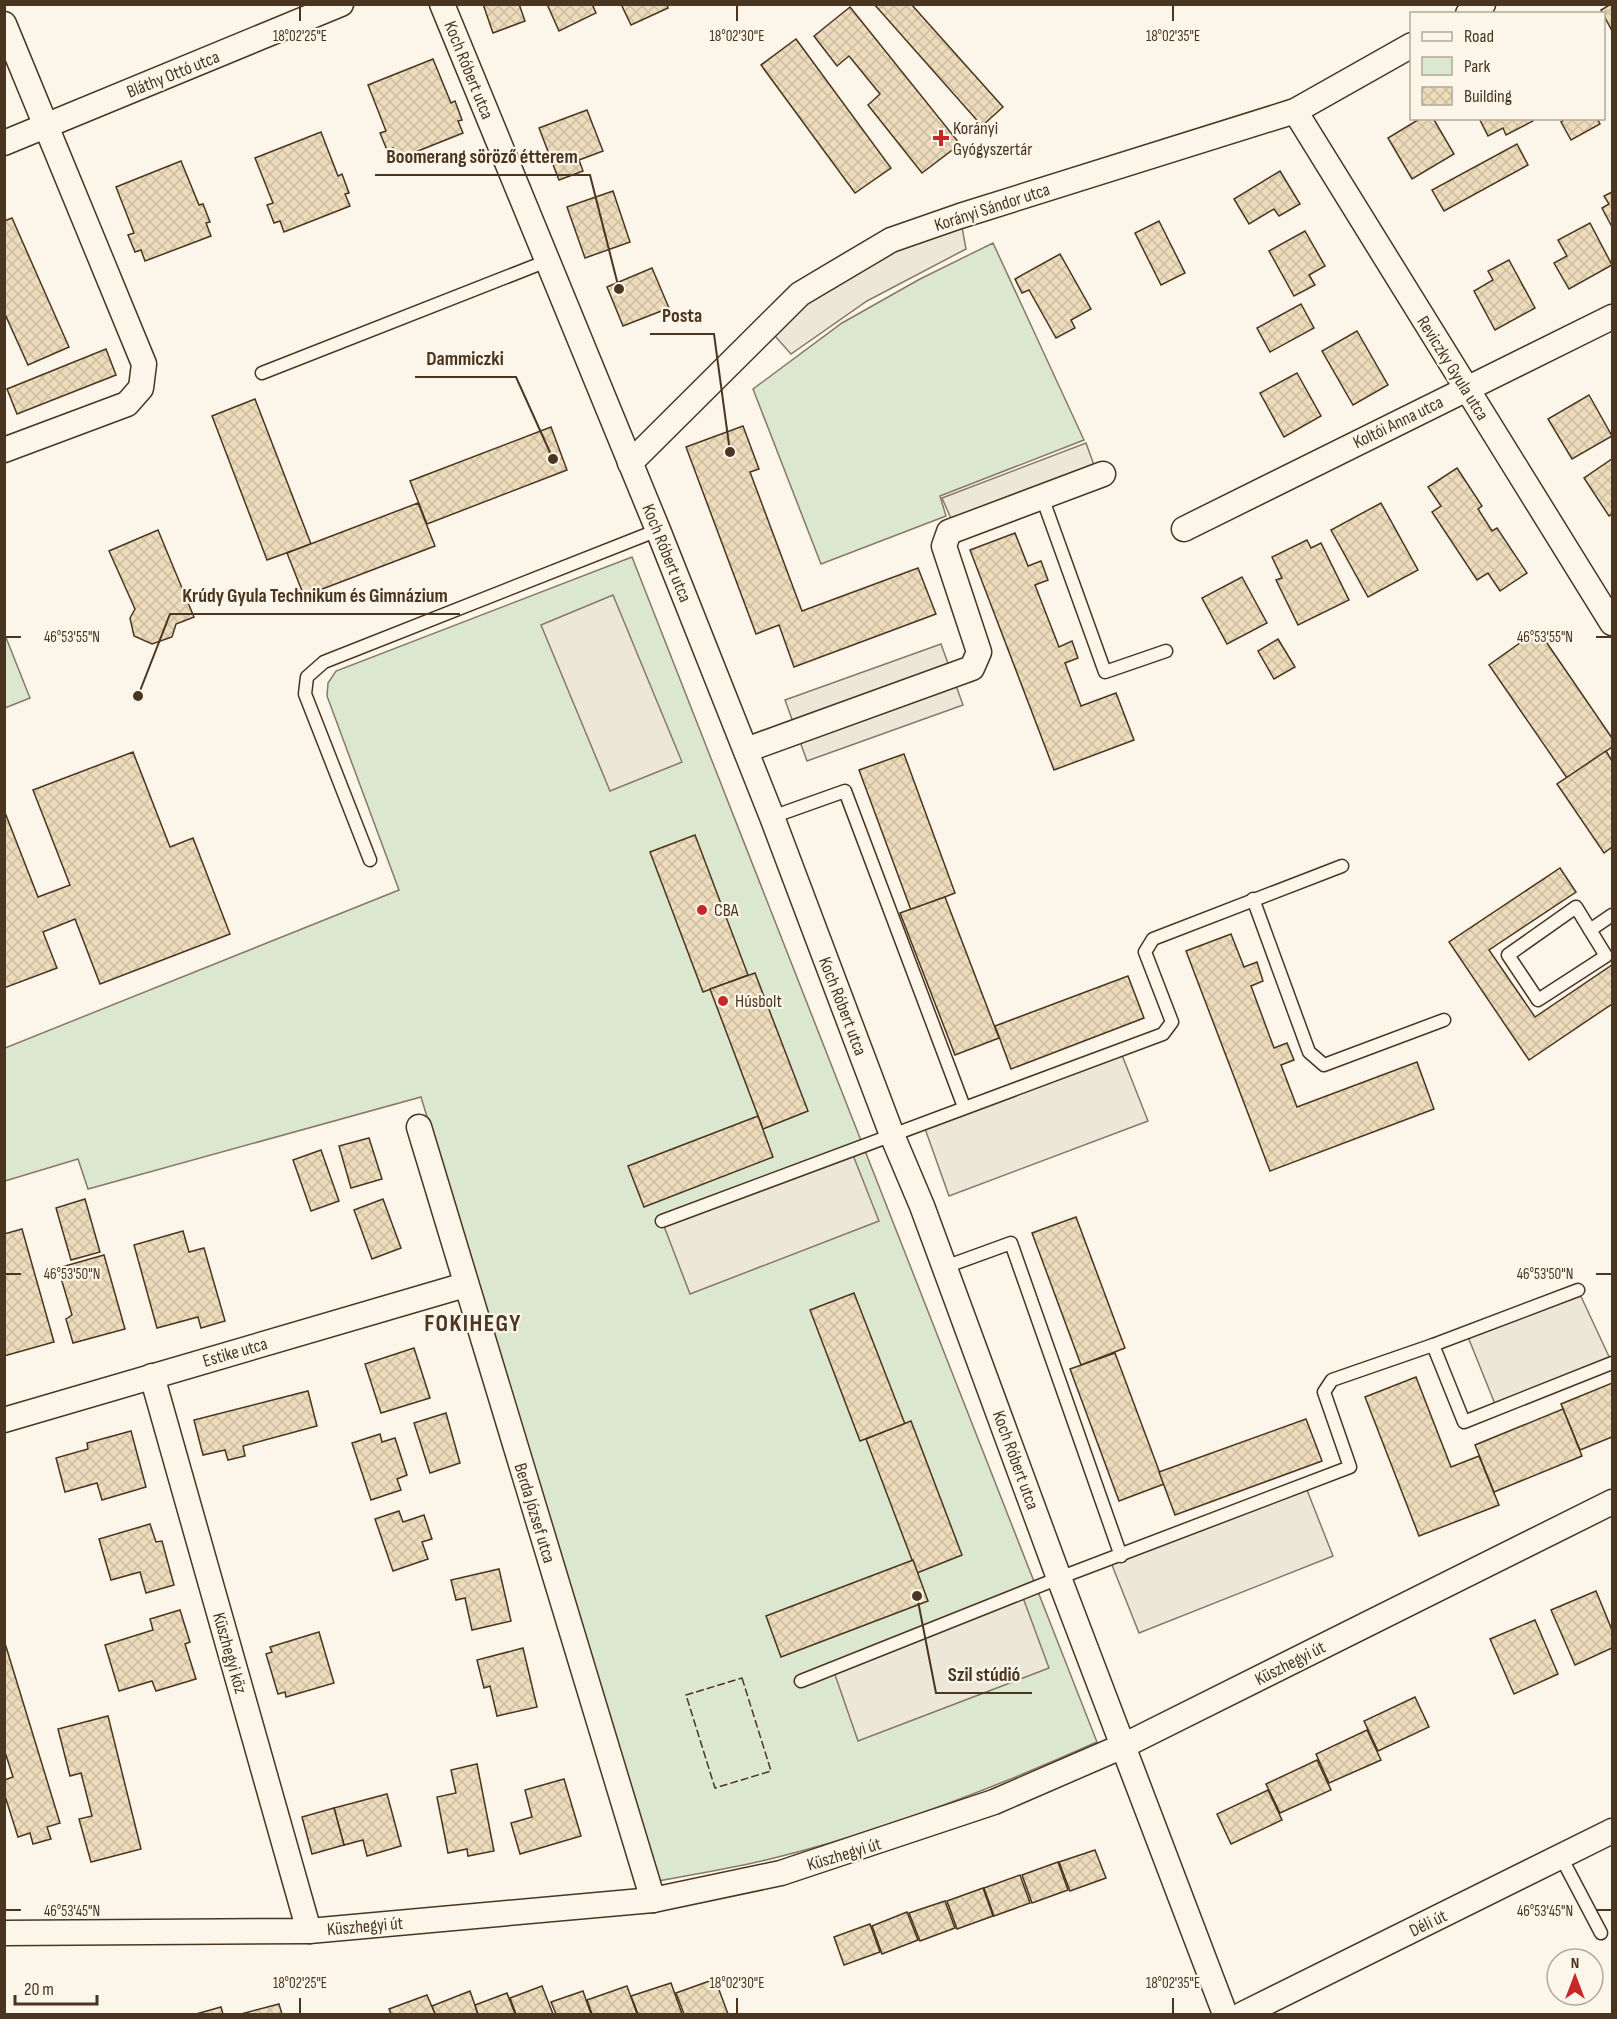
<svg xmlns="http://www.w3.org/2000/svg" width="1617" height="2019" font-family="'Sofia Sans Condensed',sans-serif">
<style>
.green{fill:#dce7d0;stroke:#887966;stroke-width:1.5}
.parking{fill:#ede7d9;stroke:#887966;stroke-width:1.5}
.building{fill:url(#building-cross-hatch);stroke:#4a3520;stroke-width:1.5}
.lines{fill:none;stroke-linecap:round;stroke-linejoin:round}
.lane-casing{stroke:#4a3520;stroke-width:15}
.street-casing{stroke:#4a3520;stroke-width:27}
.lane{stroke:#fbf6e9;stroke-width:12}
.street{stroke:#fbf6e9;stroke-width:24}
.fence{stroke:#4a3520;stroke-width:1.5;stroke-dasharray:8 3;stroke-linecap:butt}
.ticks{fill:none;stroke:#4a3520;stroke-width:2}
.poi-dot{fill:#c62828;stroke:#fbf6e9;stroke-width:2}
.labels{text-anchor:middle;stroke-width:4.5;stroke-linejoin:round;paint-order:stroke}
.street-label{font-size:18px;fill:#4a3520;stroke:#fbf6e9}
.poi-label{font-size:18px;fill:#4a3520;stroke:#fbf6e9;text-anchor:start}
.district-label{font-size:24px;font-weight:bold;letter-spacing:1.5px;fill:#4a3520;stroke:#fbf6e9}
.ticks-label{font-size:15px;text-anchor:middle;fill:#4a3520;stroke:#fbf6e9;stroke-width:4.5;stroke-linejoin:round;paint-order:stroke}
.leader{fill:none;stroke:#4a3520;stroke-width:2}
.callout-dot{fill:#4a3520;stroke:#fbf6e9;stroke-width:2}
.callout-label{font-size:20px;text-anchor:middle;font-weight:bold;fill:#4a3520;stroke:#fbf6e9;stroke-width:4.5;stroke-linejoin:round;paint-order:stroke}
</style>
<defs>
<pattern id="building-cross-hatch" width="8" height="8" patternUnits="userSpaceOnUse" patternTransform="scale(1.5)"><rect width="8" height="8" fill="#ecdcbc"/><path d="M0 0l8 8M0 8l8-8" fill="none" stroke="#ccbda1"/></pattern>
</defs>
<rect width="100%" height="100%" fill="#fbf6e9"/>
<g class="green">
<path d="M 993,243 L 1084,440 L 940,496 L 946,516 L 821,564 L 753,389 L 842,323 L 920,279 Z"/>
<path d="M 632,557 L 1097,1742 C 992,1789 882,1832 770,1859 C 733,1868 695,1874 658,1881 L 421,1097 L 88,1189 L 78,1159 L 5,1181 L 5,1048 L 399,890 L 327,696 L 328,683 L 336,671 Z"/>
<path d="M 5,635 L 30,698 L 5,708 L 4,708 Z"/>
</g>
<g class="parking">
<path d="M 960,216 L 966,249 L 867,301 L 791,354 L 767,327 L 800,294 Z"/>
<path d="M 1086,443 L 1098,476 L 956,530 L 942,498 Z"/>
<path d="M 613,595 L 682,762 L 610,791 L 541,625 Z"/>
<path d="M 941,644 L 963,705 L 807,761 L 785,700 Z"/>
<path d="M 1120,1050 L 1148,1121 L 949,1196 L 923,1123 Z"/>
<path d="M 851,1150 L 879,1221 L 690,1294 L 662,1221 Z"/>
<path d="M 1578,1290 L 1612,1363 L 1497,1409 L 1466,1332 Z"/>
<path d="M 1305,1485 L 1333,1556 L 1139,1633 L 1110,1560 Z"/>
<path d="M 1022,1595 L 1049,1668 L 858,1741 L 833,1669 Z"/>
</g>
<g class="building">
<path d="M 483,4 L 519,4 L 525,21 L 493,33 Z"/>
<path d="M 547,4 L 592,4 L 596,13 L 559,31 Z"/>
<path d="M 621,4 L 667,4 L 668,8 L 631,25 Z"/>
<path d="M 874,4 L 911,4 L 1003,107 L 982,126 Z"/>
<path d="M 1611,4 L 1612,4 L 1612,31 L 1601,10 Z"/>
<path d="M 850,7 L 960,144 L 922,173 L 868,105 L 880,94 L 849,56 L 837,66 L 814,36 Z"/>
<path d="M 796,39 L 891,168 L 855,193 L 761,65 Z"/>
<path d="M 433,59 L 451,103 L 455,101 L 462,120 L 458,121 L 463,133 L 398,159 L 393,148 L 387,150 L 380,133 L 386,131 L 368,85 Z"/>
<path d="M 587,110 L 603,151 L 579,160 L 583,171 L 559,180 L 539,128 Z"/>
<path d="M 1421,118 L 1433,118 L 1454,154 L 1412,179 L 1388,138 Z"/>
<path d="M 1479,118 L 1532,118 L 1533,121 L 1506,135 L 1503,128 L 1488,136 Z"/>
<path d="M 1566,118 L 1597,118 L 1600,124 L 1571,140 L 1561,122 Z"/>
<path d="M 321,132 L 338,176 L 342,174 L 349,193 L 345,194 L 350,206 L 284,232 L 280,221 L 274,223 L 267,205 L 273,203 L 255,158 Z"/>
<path d="M 1517,144 L 1528,165 L 1444,211 L 1432,190 Z"/>
<path d="M 181,161 L 199,205 L 203,204 L 210,222 L 206,223 L 211,236 L 145,261 L 141,250 L 135,252 L 128,235 L 134,233 L 116,187 Z"/>
<path d="M 1280,171 L 1300,204 L 1279,216 L 1274,209 L 1249,224 L 1234,199 Z"/>
<path d="M 613,191 L 630,242 L 585,258 L 567,207 Z"/>
<path d="M 1612,192 L 1612,227 L 1602,208 L 1609,204 L 1604,196 Z"/>
<path d="M 12,218 L 69,347 L 28,365 L 4,312 L 4,221 Z"/>
<path d="M 1159,221 L 1185,273 L 1161,285 L 1135,233 Z"/>
<path d="M 1590,223 L 1612,265 L 1569,289 L 1554,263 L 1567,256 L 1558,240 Z"/>
<path d="M 1305,231 L 1325,266 L 1309,275 L 1315,285 L 1294,296 L 1269,251 Z"/>
<path d="M 1060,254 L 1091,309 L 1071,320 L 1075,328 L 1056,338 L 1029,290 L 1022,293 L 1015,279 Z"/>
<path d="M 1509,260 L 1535,308 L 1495,330 L 1474,291 L 1493,280 L 1488,271 Z"/>
<path d="M 652,268 L 669,308 L 623,326 L 607,287 Z"/>
<path d="M 1301,304 L 1314,328 L 1270,352 L 1257,328 Z"/>
<path d="M 1357,331 L 1388,385 L 1353,405 L 1322,351 Z"/>
<path d="M 106,349 L 116,375 L 17,414 L 7,389 Z"/>
<path d="M 1297,373 L 1321,416 L 1284,437 L 1260,393 Z"/>
<path d="M 1589,395 L 1612,436 L 1572,459 L 1548,419 Z"/>
<path d="M 255,399 L 311,544 L 267,560 L 212,416 Z"/>
<path d="M 743,426 L 759,469 L 750,472 L 802,611 L 918,568 L 936,614 L 794,667 L 779,625 L 756,634 L 686,447 Z"/>
<path d="M 551,427 L 567,470 L 427,524 L 410,481 Z"/>
<path d="M 1612,459 L 1612,514 L 1609,516 L 1584,478 Z"/>
<path d="M 1457,468 L 1482,506 L 1478,509 L 1492,531 L 1497,528 L 1527,573 L 1500,591 L 1488,573 L 1477,580 L 1432,512 L 1441,506 L 1428,487 Z"/>
<path d="M 418,503 L 435,546 L 304,596 L 287,553 Z"/>
<path d="M 1381,503 L 1418,570 L 1368,597 L 1331,530 Z"/>
<path d="M 158,530 L 194,617 L 176,624 L 172,637 L 152,644 L 134,636 L 130,618 L 135,609 L 109,551 Z"/>
<path d="M 1015,533 L 1028,566 L 1041,561 L 1048,580 L 1035,585 L 1059,647 L 1072,641 L 1078,658 L 1065,663 L 1081,706 L 1116,693 L 1134,740 L 1054,770 L 970,550 Z"/>
<path d="M 1307,540 L 1311,548 L 1321,543 L 1349,600 L 1298,625 L 1276,580 L 1282,578 L 1272,557 Z"/>
<path d="M 1242,577 L 1267,623 L 1227,644 L 1202,598 Z"/>
<path d="M 1538,630 L 1612,738 L 1612,747 L 1567,778 L 1489,665 Z"/>
<path d="M 1278,639 L 1295,667 L 1274,679 L 1258,651 Z"/>
<path d="M 1606,751 L 1612,761 L 1612,847 L 1604,853 L 1557,784 Z"/>
<path d="M 133,752 L 170,847 L 193,838 L 230,934 L 100,984 L 75,919 L 43,932 L 57,968 L 4,988 L 4,810 L 38,897 L 70,885 L 33,790 Z"/>
<path d="M 904,754 L 955,893 L 911,910 L 859,770 Z"/>
<path d="M 695,835 L 748,975 L 703,992 L 650,852 Z"/>
<path d="M 1560,868 L 1576,892 L 1489,950 L 1535,1017 L 1612,965 L 1612,1004 L 1529,1060 L 1449,942 Z"/>
<path d="M 945,897 L 999,1038 L 955,1055 L 900,913 Z"/>
<path d="M 1231,934 L 1244,967 L 1257,962 L 1263,981 L 1251,986 L 1274,1048 L 1287,1043 L 1294,1060 L 1281,1065 L 1297,1107 L 1417,1062 L 1434,1109 L 1270,1171 L 1186,951 Z"/>
<path d="M 755,973 L 808,1111 L 763,1129 L 710,989 Z"/>
<path d="M 1128,976 L 1144,1018 L 1011,1069 L 995,1026 Z"/>
<path d="M 758,1116 L 773,1157 L 644,1207 L 628,1166 Z"/>
<path d="M 369,1138 L 382,1179 L 351,1188 L 339,1146 Z"/>
<path d="M 321,1150 L 339,1201 L 311,1211 L 293,1160 Z"/>
<path d="M 85,1199 L 100,1252 L 71,1260 L 56,1208 Z"/>
<path d="M 383,1199 L 401,1248 L 372,1259 L 354,1210 Z"/>
<path d="M 1076,1217 L 1125,1348 L 1081,1365 L 1032,1233 Z"/>
<path d="M 22,1229 L 54,1342 L 4,1356 L 4,1234 Z"/>
<path d="M 183,1231 L 189,1252 L 204,1248 L 225,1321 L 201,1328 L 198,1317 L 157,1328 L 134,1245 Z"/>
<path d="M 104,1255 L 125,1329 L 73,1343 L 66,1319 L 72,1315 L 58,1268 Z"/>
<path d="M 854,1293 L 905,1424 L 860,1441 L 810,1310 Z"/>
<path d="M 414,1348 L 430,1398 L 381,1413 L 365,1364 Z"/>
<path d="M 1115,1353 L 1164,1484 L 1119,1501 L 1070,1369 Z"/>
<path d="M 1416,1377 L 1451,1467 L 1479,1456 L 1499,1505 L 1419,1536 L 1365,1397 Z"/>
<path d="M 1612,1383 L 1612,1437 L 1580,1450 L 1561,1404 Z"/>
<path d="M 308,1391 L 317,1426 L 243,1446 L 245,1456 L 228,1460 L 225,1450 L 203,1455 L 194,1420 Z"/>
<path d="M 1563,1409 L 1582,1456 L 1494,1492 L 1475,1445 Z"/>
<path d="M 446,1413 L 460,1463 L 430,1473 L 414,1423 Z"/>
<path d="M 1306,1419 L 1322,1461 L 1175,1515 L 1159,1472 Z"/>
<path d="M 911,1421 L 962,1555 L 917,1573 L 866,1439 Z"/>
<path d="M 131,1431 L 146,1487 L 102,1500 L 97,1483 L 65,1492 L 56,1458 L 88,1449 L 87,1443 Z"/>
<path d="M 380,1434 L 382,1442 L 395,1438 L 407,1475 L 397,1479 L 401,1490 L 371,1500 L 352,1443 Z"/>
<path d="M 399,1511 L 403,1522 L 424,1515 L 432,1539 L 422,1542 L 428,1559 L 393,1571 L 375,1519 Z"/>
<path d="M 150,1524 L 156,1542 L 162,1541 L 174,1585 L 146,1593 L 140,1572 L 111,1580 L 99,1539 Z"/>
<path d="M 913,1560 L 928,1601 L 781,1657 L 766,1616 Z"/>
<path d="M 499,1569 L 511,1621 L 472,1630 L 465,1598 L 456,1600 L 451,1580 Z"/>
<path d="M 1596,1591 L 1612,1630 L 1612,1648 L 1575,1665 L 1551,1610 Z"/>
<path d="M 180,1610 L 190,1642 L 185,1644 L 196,1679 L 156,1691 L 152,1681 L 119,1691 L 105,1645 L 153,1630 L 150,1619 Z"/>
<path d="M 1535,1620 L 1558,1674 L 1514,1694 L 1490,1639 Z"/>
<path d="M 319,1632 L 334,1683 L 286,1697 L 285,1692 L 278,1694 L 266,1654 L 272,1652 L 270,1647 Z"/>
<path d="M 4,1640 L 60,1823 L 47,1827 L 51,1839 L 33,1844 L 30,1833 L 18,1837 L 4,1793 L 4,1780 L 13,1777 L 4,1749 Z"/>
<path d="M 523,1648 L 537,1707 L 497,1716 L 490,1686 L 484,1688 L 477,1660 Z"/>
<path d="M 1415,1697 L 1429,1727 L 1378,1751 L 1364,1721 Z"/>
<path d="M 108,1716 L 141,1849 L 91,1862 L 79,1819 L 92,1816 L 81,1773 L 70,1776 L 58,1729 Z"/>
<path d="M 1367,1730 L 1381,1760 L 1329,1783 L 1316,1754 Z"/>
<path d="M 1317,1760 L 1331,1790 L 1280,1813 L 1266,1784 Z"/>
<path d="M 477,1764 L 494,1851 L 468,1856 L 467,1849 L 448,1853 L 437,1797 L 456,1793 L 451,1770 Z"/>
<path d="M 564,1779 L 581,1836 L 520,1854 L 511,1823 L 532,1817 L 525,1790 Z"/>
<path d="M 1268,1790 L 1282,1820 L 1231,1844 L 1217,1814 Z"/>
<path d="M 387,1794 L 401,1846 L 367,1856 L 363,1840 L 344,1845 L 334,1808 Z"/>
<path d="M 334,1808 L 344,1845 L 312,1854 L 302,1817 Z"/>
<path d="M 1095,1850 L 1106,1878 L 1070,1891 L 1059,1862 Z"/>
<path d="M 1058,1862 L 1068,1890 L 1032,1903 L 1022,1875 Z"/>
<path d="M 1020,1875 L 1030,1903 L 994,1916 L 984,1888 Z"/>
<path d="M 983,1888 L 993,1916 L 957,1929 L 947,1901 Z"/>
<path d="M 945,1901 L 955,1928 L 920,1941 L 909,1913 Z"/>
<path d="M 907,1912 L 918,1940 L 882,1954 L 872,1926 Z"/>
<path d="M 870,1924 L 880,1952 L 844,1965 L 834,1937 Z"/>
<path d="M 715,1979 L 728,2014 L 684,2014 L 676,1993 Z"/>
<path d="M 671,1983 L 682,2014 L 638,2014 L 631,1996 Z"/>
<path d="M 542,1986 L 553,2014 L 516,2014 L 510,1998 Z"/>
<path d="M 627,1986 L 637,2014 L 592,2014 L 587,2000 Z"/>
<path d="M 470,1991 L 478,2014 L 435,2014 L 432,2006 Z"/>
<path d="M 583,1991 L 591,2014 L 556,2014 L 551,2002 Z"/>
<path d="M 507,1993 L 515,2014 L 478,2014 L 475,2005 Z"/>
<path d="M 427,1995 L 435,2014 L 391,2014 L 389,2009 Z"/>
<path d="M 279,2004 L 282,2014 L 241,2014 Z"/>
<path d="M 221,2007 L 223,2014 L 196,2014 Z"/>
</g>
<g class="lines">
<defs>
<g id="lane">
<path d="M 262,373 L 547,261"/>
<path d="M 1042,497 L 1105,672 L 1166,651"/>
<path d="M 772,817 L 845,791 L 964,1107"/>
<path d="M 370,860 L 305,694 L 307,677 L 324,662 L 658,530"/>
<path d="M 1253,899 L 1309,1052 L 1324,1065 L 1444,1020"/>
<path d="M 1576,907 L 1606,956 L 1538,1000 L 1508,955 Z"/>
<path d="M 1590,930 L 1612,915"/>
<path d="M 662,1221 L 1163,1034 L 1172,1022 L 1145,952 L 1153,939 L 1342,866"/>
<path d="M 945,1267 L 1011,1243 L 1121,1556"/>
<path d="M 1433,1345 L 1578,1290"/>
<path d="M 801,1681 L 1059,1578 L 1350,1467 L 1324,1392 L 1332,1380 L 1433,1345 L 1464,1422 L 1612,1363"/>
<path d="M 1561,1857 L 1601,1933"/>
</g>
<g id="street">
<path d="M 442,4 L 658,530 L 772,817 L 892,1135 L 922,1206 L 1059,1578 L 1225,2014"/>
<path d="M 1468,14 L 1483,4"/>
<path d="M 4,24 L 144,364 L 141,388 L 127,404 L 4,450"/>
<path d="M 1295,111 L 1612,623"/>
<path d="M 4,143 L 341,4"/>
<path d="M 630,463 L 800,294 L 891,240 L 960,216 L 1295,111 L 1412,45"/>
<path d="M 1184,529 L 1612,317"/>
<path d="M 746,750 L 972,668 L 979,652 L 944,546 L 949,532 L 1103,474"/>
<path d="M 419,1127 L 653,1900"/>
<path d="M 152,1376 L 309,1931"/>
<path d="M 4,1420 L 465,1285"/>
<path d="M 4,1933 L 309,1931 L 653,1900 L 781,1873 L 994,1802 L 1123,1746 L 1612,1502"/>
<path d="M 1243,2014 L 1612,1831"/>
</g>
</defs>
<use href="#lane" class="lane-casing"/>
<use href="#street" class="street-casing"/>
<use href="#lane" class="lane"/>
<use href="#street" class="street"/>
<path class="fence" d="M 742,1678 L 771,1771 L 715,1788 L 686,1695 Z"/>
</g>
<path class="ticks" d="M 300,6 L 300,21M 737,6 L 737,21M 1173,6 L 1173,21M 6,637 L 21,637M 1596,637 L 1611,637M 6,1274 L 21,1274M 1596,1274 L 1611,1274M 6,1910 L 21,1910M 1596,1910 L 1611,1910M 300,1998 L 300,2013M 737,1998 L 737,2013M 1173,1998 L 1173,2013"/>
<g class="poi-dot">
<path d="M938 129h6v6h6v6h-6v6h-6v-6h-6v-6h6z"/>
<circle cx="702" cy="910" r="6"/>
<circle cx="723" cy="1001" r="6"/>
</g>
<g class="labels">
<g class="street-label">
<text transform="translate(469 70) rotate(68)" y="6">Koch Róbert utca</text>
<text transform="translate(173 74) rotate(-22)" y="6">Bláthy Ottó utca</text>
<text transform="translate(992 207) rotate(-18)" y="6">Korányi Sándor utca</text>
<text transform="translate(1453 368) rotate(58)" y="6">Reviczky Gyula utca</text>
<text transform="translate(1398 422) rotate(-26)" y="6">Koltói Anna utca</text>
<text transform="translate(667 553) rotate(68)" y="6">Koch Róbert utca</text>
<text transform="translate(843 1006) rotate(69)" y="6">Koch Róbert utca</text>
<text transform="translate(235 1352) rotate(-16)" y="6">Estike utca</text>
<text transform="translate(1016 1460) rotate(70)" y="6">Koch Róbert utca</text>
<text transform="translate(535 1513) rotate(73)" y="6">Berda József utca</text>
<text transform="translate(230 1653) rotate(74)" y="6">Küszhegyi köz</text>
<text transform="translate(1290 1663) rotate(-27)" y="6">Küszhegyi út</text>
<text transform="translate(844 1854) rotate(-17)" y="6">Küszhegyi út</text>
<text transform="translate(1428 1923) rotate(-26)" y="6">Déli út</text>
<text transform="translate(365 1926) rotate(-5)" y="6">Küszhegyi út</text>
</g>
<g class="poi-label">
<text x="953" y="134">Korányi<tspan x="953" dy="21">Gyógyszertár</tspan></text>
<text x="714" y="916">CBA</text>
<text x="735" y="1007">Húsbolt</text>
</g>
<g class="district-label">
<text x="473" y="1331">FOKIHEGY</text>
</g>
</g>
<g class="ticks-label">
<text x="300" y="41">18°02'25"E</text>
<text x="737" y="41">18°02'30"E</text>
<text x="1173" y="41">18°02'35"E</text>
<text x="72" y="642">46°53'55"N</text>
<text x="1545" y="642">46°53'55"N</text>
<text x="72" y="1279">46°53'50"N</text>
<text x="1545" y="1279">46°53'50"N</text>
<text x="72" y="1916">46°53'45"N</text>
<text x="1545" y="1916">46°53'45"N</text>
<text x="300" y="1988">18°02'25"E</text>
<text x="737" y="1988">18°02'30"E</text>
<text x="1173" y="1988">18°02'35"E</text>
</g>
<path class="leader" d="M619 289L590 175H375M730 452L714 334H650M553 459L516 377H415M138 696L170 614H460M917 1596L936 1693H1032"/>
<g class="callout-dot">
<circle cx="619" cy="289" r="6"/>
<circle cx="730" cy="452" r="6"/>
<circle cx="553" cy="459" r="6"/>
<circle cx="138" cy="696" r="6"/>
<circle cx="917" cy="1596" r="6"/>
</g>
<g class="callout-label">
<text x="482" y="163">Boomerang söröző étterem</text>
<text x="682" y="322">Posta</text>
<text x="465" y="365">Dammiczki</text>
<text x="315" y="602">Krúdy Gyula Technikum és Gimnázium</text>
<text x="984" y="1681">Szil stúdió</text>
</g>
<rect width="1617" height="2019" fill="none" stroke="#4a3520" stroke-width="12"/>
<rect x="1410" y="12" width="195" height="108" fill="#fbf6e9" stroke="#b4a999" stroke-width="1.5"/>
<rect x="1422" y="32" width="30" height="9" fill="#fbf6e9" stroke="#b4a999" stroke-width="1.5"/>
<text x="1464" y="42" font-size="18" fill="#4a3520">Road</text>
<rect x="1422" y="57" width="30" height="18" fill="#dce7d0" stroke="#b4a999" stroke-width="1.5"/>
<text x="1464" y="72" font-size="18" fill="#4a3520">Park</text>
<rect x="1422" y="87" width="30" height="18" fill="url(#building-cross-hatch)" stroke="#b4a999" stroke-width="1.5"/>
<text x="1464" y="102" font-size="18" fill="#4a3520">Building</text>
<g transform="translate(1575 1977)"><circle r="28" fill="#fbf6e9" stroke="#b4a999" stroke-width="1.5"/>
<path d="M0-4.5L10 22L0 15L-10 22Z" fill="#c62828"/>
<text y="-9" font-size="16" font-weight="bold" text-anchor="middle" fill="#4a3520">N</text>
</g>
<path d="M15 1995v9h82v-9" fill="none" stroke="#4a3520" stroke-width="3"/>
<text x="24" y="1995" font-size="18" fill="#4a3520" stroke="#fbf6e9" stroke-width="4.5" paint-order="stroke">20 m</text>
</svg>
